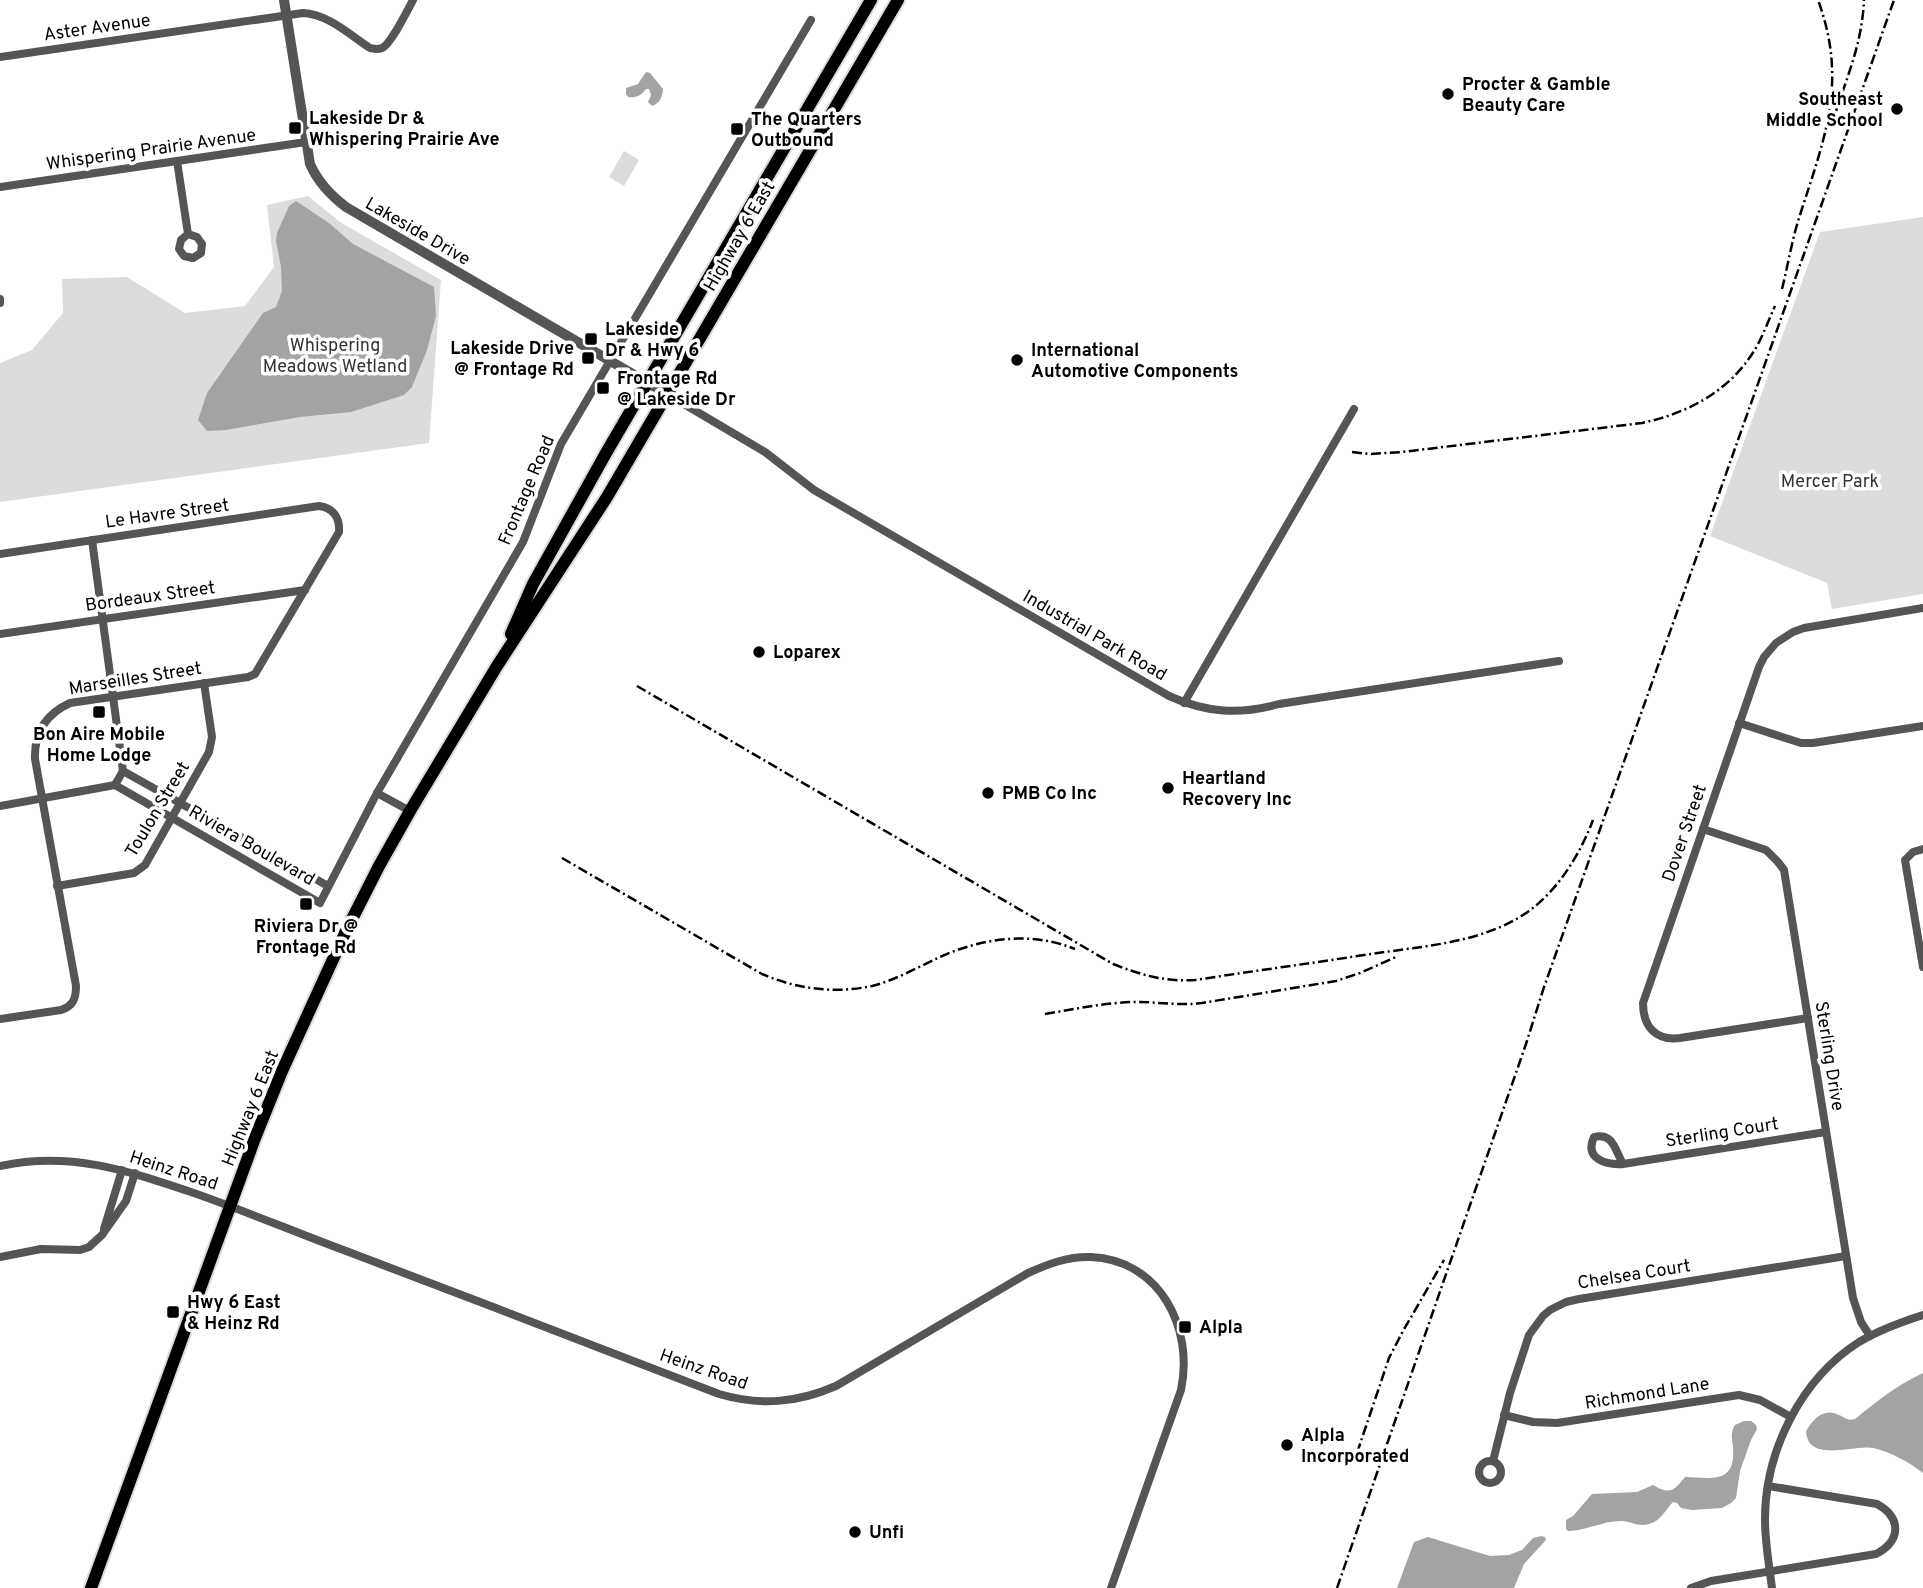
<svg xmlns="http://www.w3.org/2000/svg" width="1923" height="1588" font-family="Overpass,sans-serif">
<style>
.green{fill:#dcdcdc}
.water{fill:#a3a3a3}
.lines{fill:none;stroke-linecap:round;stroke-linejoin:round}
.primary-casing{stroke:#dbdbdb;stroke-width:16}
.minor{stroke:#555;stroke-width:8}
.tertiary{stroke:#555;stroke-width:10}
.primary{stroke:#000;stroke-width:12}
.rail{stroke:#000;stroke-width:2.5;stroke-dasharray:10 3.5 2 3.5;stroke-linecap:butt}
.poi-dot{fill:#000;stroke:#fff;stroke-width:2.5}
.labels{text-anchor:middle;stroke-width:7;stroke-linejoin:round;paint-order:stroke}
.street-label{font-size:18px;fill:#000;stroke:#fff}
.poi-label{font-size:18px;font-weight:bold;fill:#000;stroke:#fff;text-anchor:start}
.park-label{font-size:18px;fill:#333;stroke:#fff}
</style>
<rect width="100%" height="100%" fill="#fff"/>
<g class="green">
<path d="M 624,151 L 639,160 L 624,186 L 609,177 Z"/>
<path d="M 308,196 L 340,222 L 441,280 L 429,443 L 0,502 L 0,363 L 32,350 L 63,313 L 62,279 L 127,277 L 185,313 L 245,306 L 274,267 L 267,205 Z"/>
<path d="M 1923,217 L 1923,594 L 1832,609 L 1827,583 L 1710,536 L 1820,232 Z"/>
</g>
<g class="water">
<path d="M 646,72 L 650,73 L 663,89 C 662,98 660,103 652,106 L 648,102 L 651,95 L 649,89 L 646,89 C 641,96 636,98 628,97 L 626,94 L 626,88 L 638,84 Z"/>
<path d="M 296,201 L 329,223 L 353,244 L 434,287 L 436,316 L 427,350 L 412,387 L 404,395 L 351,412 L 300,417 L 226,430 L 207,431 L 198,420 L 207,393 L 263,313 L 276,307 L 282,291 L 281,267 L 276,241 L 277,233 L 289,206 Z"/>
<path d="M 1923,1373 L 1923,1473 C 1909,1462 1891,1452 1873,1448 C 1854,1444 1808,1464 1806,1431 C 1813,1419 1824,1407 1839,1415 C 1846,1418 1847,1421 1855,1419 C 1877,1401 1897,1385 1923,1373 Z"/>
<path d="M 1744,1421 L 1751,1421 L 1756,1425 L 1757,1429 L 1751,1440 L 1740,1471 L 1736,1498 L 1731,1503 L 1722,1508 L 1692,1510 L 1681,1508 L 1677,1503 L 1673,1502 C 1665,1510 1661,1521 1649,1524 C 1639,1527 1632,1522 1623,1521 C 1604,1520 1587,1531 1568,1531 L 1566,1529 L 1566,1520 L 1573,1516 L 1592,1494 L 1637,1492 L 1653,1485 C 1670,1495 1674,1491 1685,1477 C 1712,1478 1736,1484 1733,1447 C 1732,1438 1730,1433 1735,1425 Z"/>
<path d="M 1541,1536 L 1545,1537 L 1546,1540 L 1524,1564 L 1514,1588 L 1397,1588 L 1414,1542 L 1428,1537 L 1490,1556 L 1509,1555 L 1522,1550 L 1533,1538 Z"/>
</g>
<g class="lines">
<defs>
<g id="primary">
<path d="M 511,634 L 533,584 L 606,453 L 871,0"/>
<path d="M 91,1588 L 255,1138 L 282,1071 L 345,933 L 379,866 L 410,811 L 497,666 L 607,497 L 898,0"/>
</g>
</defs>
<use href="#primary" class="primary-casing"/>
<g class="minor">
<path d="M 0,57 L 303,13 C 328,14 350,35 370,48 C 375,49 377,50 382,48 C 391,44 407,11 413,0"/>
<path d="M 177,161 L 188,234 L 181,240 L 179,249 L 184,256 L 193,258 L 201,253 L 202,244 L 197,237 L 188,234"/>
<path d="M 0,187 L 306,142"/>
<path d="M 0,299 L 0,303"/>
<path d="M 667,394 L 765,452 L 814,490 L 1169,696 C 1207,713 1239,715 1279,704 L 1559,661"/>
<path d="M 92,540 L 123,771 L 115,785"/>
<path d="M 0,554 L 319,506 C 333,508 340,517 339,532 L 255,674 L 248,677 L 70,703 C 46,714 34,732 35,759 L 76,986 C 76,999 73,1006 61,1010 L 0,1019"/>
<path d="M 0,634 L 305,590"/>
<path d="M 1184,703 L 1354,409"/>
<path d="M 1739,723 L 1801,743 L 1813,743 L 1923,726"/>
<path d="M 123,771 L 328,886"/>
<path d="M 115,785 L 320,903 L 377,793 L 523,542 L 561,444 L 811,20"/>
<path d="M 377,793 L 410,811"/>
<path d="M 0,806 L 115,785"/>
<path d="M 1703,829 L 1766,850 L 1778,862 L 1784,870 L 1853,1298 L 1861,1322 L 1870,1336"/>
<path d="M 1923,849 L 1913,852 L 1905,860 L 1923,967"/>
<path d="M 57,886 L 134,873 L 145,865 L 209,752 L 212,737 L 204,683"/>
<path d="M 1808,1018 L 1680,1038 C 1656,1041 1643,1027 1643,1003 L 1759,667 L 1764,657 L 1776,643 L 1793,632 L 1804,628 L 1923,608"/>
<path d="M 1623,1164 C 1615,1150 1613,1132 1594,1137 C 1584,1159 1606,1165 1623,1164 L 1826,1132"/>
<path d="M 0,1166 C 69,1151 126,1170 191,1192 C 246,1211 299,1234 354,1254 C 476,1300 597,1347 719,1394 C 760,1406 797,1403 836,1386 L 1028,1273 C 1048,1264 1069,1256 1091,1257 C 1160,1260 1194,1328 1181,1390 L 1111,1588"/>
<path d="M 104,1229 L 122,1170"/>
<path d="M 0,1257 L 41,1249 L 80,1250 L 89,1247 L 102,1235 L 126,1201 L 135,1173"/>
<path d="M 1504,1415 L 1533,1422 L 1557,1423 L 1739,1395 L 1760,1400 L 1791,1417"/>
<circle cx="1490" cy="1472" r="11"/>
<path d="M 1493,1461 L 1510,1393 L 1529,1335 L 1543,1316 L 1550,1310 L 1566,1302 L 1579,1299 L 1846,1256"/>
<path d="M 1691,1588 L 1711,1581 L 1876,1554 C 1901,1541 1902,1518 1877,1504 L 1768,1486"/>
<path d="M 1772,1588 C 1769,1565 1765,1542 1765,1519 C 1765,1451 1801,1379 1859,1342 C 1879,1330 1901,1322 1923,1315"/>
</g>
<path class="tertiary" d="M 284,0 L 310,164 C 318,182 330,195 346,207 L 667,394"/>
<use href="#primary" class="primary"/>
<g class="rail">
<path d="M 1836,111 C 1849,72 1862,42 1864,0"/>
<path d="M 1782,289 C 1788,265 1792,239 1800,215 C 1825,137 1848,82 1818,0"/>
<path d="M 1352,452 L 1369,454 L 1402,452 L 1642,423 C 1689,413 1732,390 1757,346 C 1764,333 1769,319 1775,306"/>
<path d="M 637,686 L 1113,964 C 1141,975 1165,982 1195,980 C 1254,971 1312,963 1371,954 C 1424,946 1484,943 1529,911 C 1559,889 1580,854 1593,820"/>
<path d="M 562,858 L 762,974 C 797,989 834,994 872,986 C 896,980 918,967 940,957 C 982,938 1031,931 1075,949"/>
<path d="M 1045,1014 C 1076,1009 1107,1002 1137,1002 C 1159,1002 1180,1006 1202,1003 L 1336,981 L 1360,973 L 1398,956"/>
<path d="M 1357,1453 L 1389,1358 L 1403,1331 L 1444,1260"/>
<path d="M 1337,1588 L 1526,1044 L 1543,990 L 1894,0"/>
</g>
</g>
<g class="poi-dot">
<circle cx="1448" cy="94" r="7"/>
<circle cx="1897" cy="109" r="7"/>
<rect x="288" y="121" width="14" height="14" rx="3.5"/>
<rect x="730" y="122" width="14" height="14" rx="3.5"/>
<rect x="584" y="332" width="14" height="14" rx="3.5"/>
<rect x="581" y="351" width="14" height="14" rx="3.5"/>
<circle cx="1017" cy="360" r="7"/>
<rect x="596" y="381" width="14" height="14" rx="3.5"/>
<circle cx="759" cy="652" r="7"/>
<rect x="92" y="705" width="14" height="14" rx="3.5"/>
<circle cx="1168" cy="788" r="7"/>
<circle cx="988" cy="793" r="7"/>
<rect x="299" y="897" width="14" height="14" rx="3.5"/>
<rect x="166" y="1305" width="14" height="14" rx="3.5"/>
<rect x="1178" y="1320" width="14" height="14" rx="3.5"/>
<circle cx="1287" cy="1445" r="7"/>
<circle cx="855" cy="1532" r="7"/>
</g>
<g class="labels">
<g class="street-label">
<text transform="translate(97 27) rotate(-8)" y="6">Aster Avenue</text>
<text transform="translate(151 149) rotate(-8)" y="6">Whispering Prairie Avenue</text>
<text transform="translate(418 231) rotate(30)" y="6">Lakeside Drive</text>
<text transform="translate(739 236) rotate(-60)" y="6">Highway 6 East</text>
<text transform="translate(526 490) rotate(-67)" y="6">Frontage Road</text>
<text transform="translate(167 513) rotate(-8)" y="6">Le Havre Street</text>
<text transform="translate(150 596) rotate(-8)" y="6">Bordeaux Street</text>
<text transform="translate(1095 635) rotate(30)" y="6">Industrial Park Road</text>
<text transform="translate(135 678) rotate(-9)" y="6">Marseilles Street</text>
<text transform="translate(157 809) rotate(-59)" y="6">Toulon Street</text>
<text transform="translate(1684 833) rotate(-71)" y="6">Dover Street</text>
<text transform="translate(252 845) rotate(30)" y="6">Riviera Boulevard</text>
<text transform="translate(1830 1056) rotate(81)" y="6">Sterling Drive</text>
<text transform="translate(250 1108) rotate(-68)" y="6">Highway 6 East</text>
<text transform="translate(1722 1132) rotate(-9)" y="6">Sterling Court</text>
<text transform="translate(174 1170) rotate(18)" y="6">Heinz Road</text>
<text transform="translate(1634 1274) rotate(-9)" y="6">Chelsea Court</text>
<text transform="translate(704 1369) rotate(19)" y="6">Heinz Road</text>
<text transform="translate(1647 1393) rotate(-9)" y="6">Richmond Lane</text>
</g>
<g class="poi-label">
<text x="1462" y="90">Procter &amp; Gamble<tspan x="1462" dy="21">Beauty Care</tspan></text>
<text x="1883" y="105" text-anchor="end">Southeast<tspan x="1883" dy="21">Middle School</tspan></text>
<text x="309" y="124">Lakeside Dr &amp;<tspan x="309" dy="21">Whispering Prairie Ave</tspan></text>
<text x="751" y="125">The Quarters<tspan x="751" dy="21">Outbound</tspan></text>
<text x="605" y="335">Lakeside<tspan x="605" dy="21">Dr &amp; Hwy 6</tspan></text>
<text x="574" y="354" text-anchor="end">Lakeside Drive<tspan x="574" dy="21">@ Frontage Rd</tspan></text>
<text x="1031" y="356">International<tspan x="1031" dy="21">Automotive Components</tspan></text>
<text x="617" y="384">Frontage Rd<tspan x="617" dy="21">@ Lakeside Dr</tspan></text>
<text x="773" y="658">Loparex</text>
<text x="99" y="740" text-anchor="middle">Bon Aire Mobile<tspan x="99" dy="21">Home Lodge</tspan></text>
<text x="1182" y="784">Heartland<tspan x="1182" dy="21">Recovery Inc</tspan></text>
<text x="1002" y="799">PMB Co Inc</text>
<text x="306" y="932" text-anchor="middle">Riviera Dr @<tspan x="306" dy="21">Frontage Rd</tspan></text>
<text x="187" y="1308">Hwy 6 East<tspan x="187" dy="21">&amp; Heinz Rd</tspan></text>
<text x="1199" y="1333">Alpla</text>
<text x="1301" y="1441">Alpla<tspan x="1301" dy="21">Incorporated</tspan></text>
<text x="869" y="1538">Unfi</text>
</g>
<g class="park-label">
<text x="335" y="351">Whispering<tspan x="335" dy="21">Meadows Wetland</tspan></text>
<text x="1830" y="487">Mercer Park</text>
</g>
</g>
</svg>
